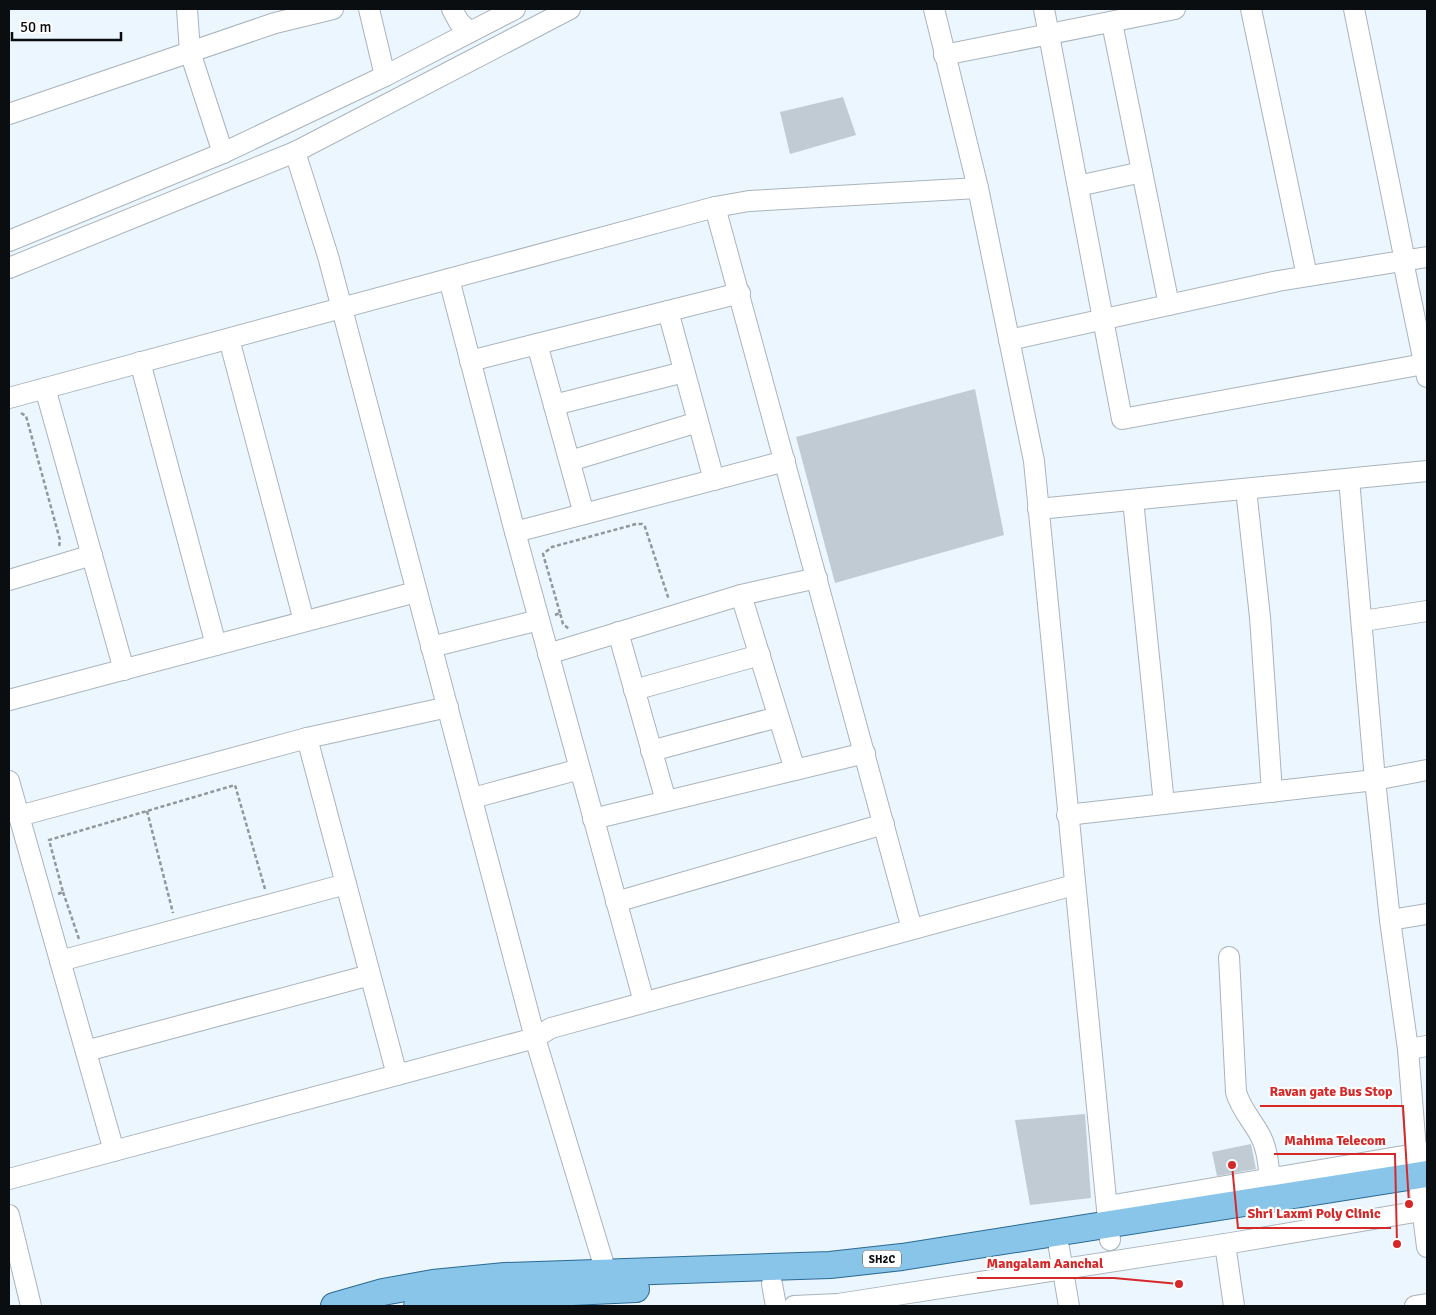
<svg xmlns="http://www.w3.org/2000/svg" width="1436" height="1315" font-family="Signika,sans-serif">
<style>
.building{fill:#c1cbd3}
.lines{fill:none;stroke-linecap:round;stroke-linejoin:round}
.minor-casing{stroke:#aab4bc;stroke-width:22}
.major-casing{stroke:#2a6a94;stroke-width:28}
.path{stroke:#90979d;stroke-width:2.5;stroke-dasharray:4 2.5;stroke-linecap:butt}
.minor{stroke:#fff;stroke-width:20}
.major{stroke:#89c4e9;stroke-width:26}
.labels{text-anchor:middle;stroke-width:4.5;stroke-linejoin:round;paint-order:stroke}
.shield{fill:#fff;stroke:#545658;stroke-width:1}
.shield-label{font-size:11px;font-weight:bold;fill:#0b0e11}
.leader{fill:none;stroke:#d62828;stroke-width:2}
.callout-dot{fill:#d62828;stroke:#fff;stroke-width:2}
.callout-label{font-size:14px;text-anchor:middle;font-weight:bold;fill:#d62828;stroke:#fff;stroke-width:4.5;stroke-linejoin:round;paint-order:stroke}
</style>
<rect width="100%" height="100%" fill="#ecf6fe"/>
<g class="building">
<path d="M 843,97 L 856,135 L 790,154 L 780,112 Z"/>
<path d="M 975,389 L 1004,535 L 835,583 L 796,437 Z"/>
<path d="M 1085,1114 L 1091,1198 L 1030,1205 L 1015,1120 Z"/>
<path d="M 1251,1144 L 1256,1169 L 1217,1176 L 1212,1152 Z"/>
</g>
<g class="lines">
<defs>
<g id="minor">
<path d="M 187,9 L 190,52 L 223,153"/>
<path d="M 369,9 L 385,76"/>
<path d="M 452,9 L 459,22 L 470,32"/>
<path d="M 934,9 L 978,188 L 1034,461 L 1110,1240"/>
<path d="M 1044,9 L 1122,419 L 1424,364"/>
<path d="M 1251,9 L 1307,276"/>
<path d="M 1354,9 L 1405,261"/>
<path d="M 1112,23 L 1169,305"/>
<path d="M 944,55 L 1175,9"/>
<path d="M 9,114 L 275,23 L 333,9"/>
<path d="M 295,152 L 328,256 L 535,1038 L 606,1272"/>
<path d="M 1078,186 L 1142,172"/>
<path d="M 715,207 L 749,201 L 978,188"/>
<path d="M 9,241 L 223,153 L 385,76 L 515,9"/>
<path d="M 1403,261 L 1427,377"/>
<path d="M 9,268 L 295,152 L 570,9"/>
<path d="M 449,279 L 515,532 L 644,1002"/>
<path d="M 668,311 L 714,480"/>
<path d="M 229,339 L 304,621"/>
<path d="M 1009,340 L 1278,281 L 1427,257"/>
<path d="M 470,361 L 537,344"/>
<path d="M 140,362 L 216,645"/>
<path d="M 45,388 L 124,670"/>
<path d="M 9,398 L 715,207 L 912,929"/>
<path d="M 554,405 L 684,372"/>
<path d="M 570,461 L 698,422"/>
<path d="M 1349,479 L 1375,780 L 1390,920"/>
<path d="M 1246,489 L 1260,617 L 1272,792"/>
<path d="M 1133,500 L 1164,804"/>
<path d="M 1038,509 L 1427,471"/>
<path d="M 584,514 L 785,461"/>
<path d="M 515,532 L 584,514 L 537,344 L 740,293"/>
<path d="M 9,580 L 92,555"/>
<path d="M 1363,621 L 1427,611"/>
<path d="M 618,632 L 666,801"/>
<path d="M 431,647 L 539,620"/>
<path d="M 548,654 L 741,595"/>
<path d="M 634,690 L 760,655"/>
<path d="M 9,700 L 416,592"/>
<path d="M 307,738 L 448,707"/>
<path d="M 651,751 L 778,717"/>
<path d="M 795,770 L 741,595 L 817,578"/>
<path d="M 9,781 L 19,816"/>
<path d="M 473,798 L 580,769"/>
<path d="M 1067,815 L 1375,780 L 1427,770"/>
<path d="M 593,819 L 865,753"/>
<path d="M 616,902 L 884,824"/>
<path d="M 1427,914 L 1390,920 L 1408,1049 L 1418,1175 L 1427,1247"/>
<path d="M 1229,957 L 1236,1092 C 1241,1110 1253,1121 1261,1137 C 1269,1153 1269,1174 1271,1192"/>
<path d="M 60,961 L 346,884"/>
<path d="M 1408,1049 L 1427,1046"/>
<path d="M 86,1051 L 370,975"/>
<path d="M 114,1151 L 19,816 L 307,738 L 397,1075"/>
<path d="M 9,1179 L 535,1038 L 551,1028 L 1074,885"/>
<path d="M 1108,1206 L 1427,1152"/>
<path d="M 9,1215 L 31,1306"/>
<path d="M 1225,1244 L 1234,1306"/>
<path d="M 1059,1248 L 1069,1306"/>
<path d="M 772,1284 L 776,1306"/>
<path d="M 794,1306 L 838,1304 L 1225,1244 L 1427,1210"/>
<path d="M 1415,1306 L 1427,1304"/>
</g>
<g id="major">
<path d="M 334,1306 L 383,1292 L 433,1283 L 505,1276 L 830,1265 L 902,1257 L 1427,1174"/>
<path d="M 417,1306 L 508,1295 L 636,1289"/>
</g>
</defs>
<use href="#minor" class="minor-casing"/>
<use href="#major" class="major-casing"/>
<g class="path">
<path d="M 21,413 L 26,416 L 60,540 L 59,547"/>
<path d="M 560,613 L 543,554 L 552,547 L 636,524 L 642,524 L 645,527 L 669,600"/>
<path d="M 555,615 L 560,613 L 563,624 L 569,629"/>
<path d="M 147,811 L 173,913"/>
<path d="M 63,892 L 79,939"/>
<path d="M 58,894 L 63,892 L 49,840 L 235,785 L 265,889"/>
</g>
<use href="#minor" class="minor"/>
<use href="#major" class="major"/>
</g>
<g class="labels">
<rect class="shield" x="863" y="1250.5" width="38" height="17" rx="4"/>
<g class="shield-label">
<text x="882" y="1263">SH2C</text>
</g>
</g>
<path class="leader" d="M1409 1204L1403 1106H1260M1397 1244L1395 1154H1274M1232 1165L1238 1228H1391M1179 1284L1114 1278H977"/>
<g class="callout-dot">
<circle cx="1409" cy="1204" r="5"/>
<circle cx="1397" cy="1244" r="5"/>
<circle cx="1232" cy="1165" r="5"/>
<circle cx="1179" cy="1284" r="5"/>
</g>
<g class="callout-label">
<text x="1331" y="1096">Ravan gate Bus Stop</text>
<text x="1335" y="1145">Mahima Telecom</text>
<text x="1314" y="1218">Shri Laxmi Poly Clinic</text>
<text x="1045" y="1268">Mangalam Aanchal</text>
</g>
<rect width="1436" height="1315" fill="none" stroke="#0b0e11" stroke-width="20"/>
<path d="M12 32v8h109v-8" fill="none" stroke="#0b0e11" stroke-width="2.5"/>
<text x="20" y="32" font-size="15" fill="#0b0e11" stroke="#ffffff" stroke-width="4" paint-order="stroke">50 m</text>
</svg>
